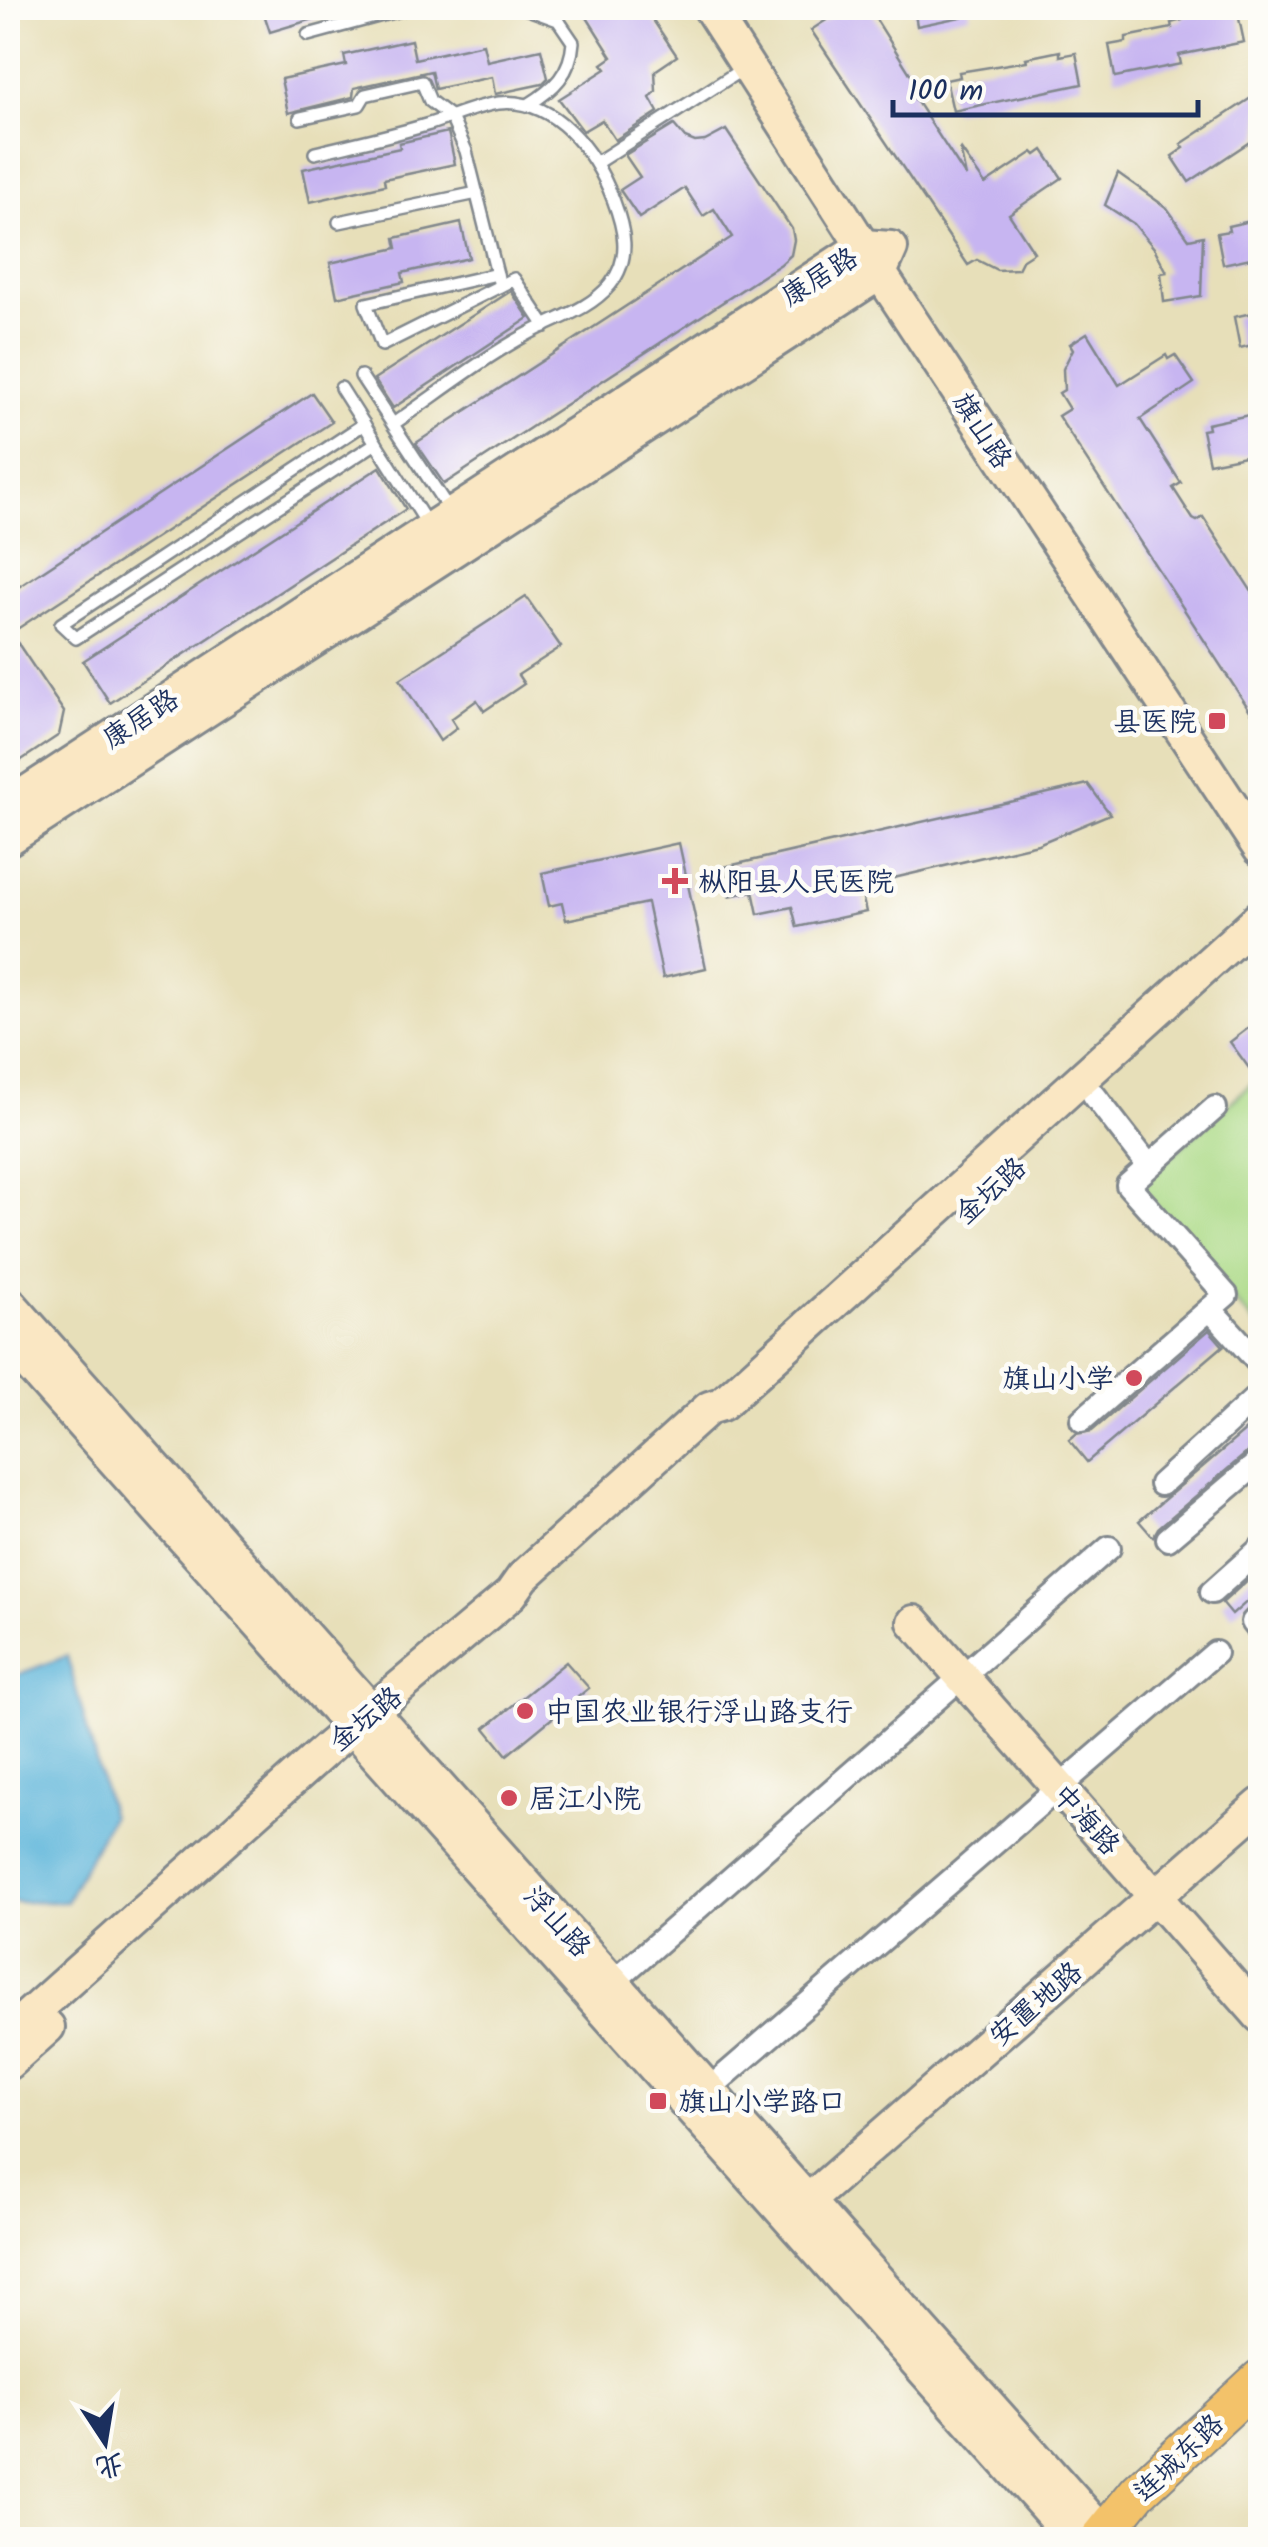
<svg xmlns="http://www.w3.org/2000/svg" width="1268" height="2547" font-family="Kalam,'LXGW WenKai TC',sans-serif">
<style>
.green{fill:#acda87;stroke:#648472;stroke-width:2.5}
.water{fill:#5db5da;stroke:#3c729c;stroke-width:2.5}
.building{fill:#c7b5f1}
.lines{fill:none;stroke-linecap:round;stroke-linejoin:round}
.lane-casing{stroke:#81878c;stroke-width:16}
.street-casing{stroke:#81878c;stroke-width:28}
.secondary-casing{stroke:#81878c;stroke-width:38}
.primary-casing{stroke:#81878c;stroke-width:42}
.lane{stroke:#fff;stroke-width:11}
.street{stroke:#fff;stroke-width:22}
.secondary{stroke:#fae7c3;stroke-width:32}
.primary{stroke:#f3c26a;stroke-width:38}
.poi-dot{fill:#d1495b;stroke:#fdfcf7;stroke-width:4}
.labels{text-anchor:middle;stroke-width:9;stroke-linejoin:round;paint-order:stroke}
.street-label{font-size:28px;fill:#1b2f5e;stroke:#fdfcf7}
.poi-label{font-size:28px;fill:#1b2f5e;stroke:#fdfcf7;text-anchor:start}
</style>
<rect width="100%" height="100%" fill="#fdfcf7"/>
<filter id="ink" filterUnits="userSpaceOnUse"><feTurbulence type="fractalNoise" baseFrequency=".01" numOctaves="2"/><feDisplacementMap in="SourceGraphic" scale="20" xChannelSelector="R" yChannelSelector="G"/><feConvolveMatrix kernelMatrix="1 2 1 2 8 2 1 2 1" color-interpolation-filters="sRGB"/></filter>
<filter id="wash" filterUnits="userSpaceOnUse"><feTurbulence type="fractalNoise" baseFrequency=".0048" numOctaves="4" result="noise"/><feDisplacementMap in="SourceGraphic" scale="40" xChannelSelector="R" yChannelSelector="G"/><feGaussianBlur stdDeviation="2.25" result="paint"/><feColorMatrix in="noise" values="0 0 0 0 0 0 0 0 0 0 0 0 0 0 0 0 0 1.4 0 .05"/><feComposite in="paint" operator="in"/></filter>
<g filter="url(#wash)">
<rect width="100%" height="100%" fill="#e7dfb9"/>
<path class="green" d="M 1260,1076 L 1260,1330 L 1150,1204 L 1143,1188 L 1151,1174 Z"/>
<path class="water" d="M 67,1656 L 111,1816 L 66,1902 L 8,1902 L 8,1678 Z"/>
<g id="blocks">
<g class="building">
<path d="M 262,8 L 337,8 L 337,12 L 270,32 Z"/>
<path d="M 581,8 L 645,8 L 677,56 L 655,71 L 656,91 L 650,98 L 658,112 L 615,140 L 602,120 L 583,131 L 559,99 L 606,69 L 602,64 L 612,57 Z"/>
<path d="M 845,8 L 869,8 L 921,91 L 913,96 L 966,177 L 960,148 L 985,184 L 1033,152 L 1036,155 L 1043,150 L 1062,178 L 1009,214 L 1034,252 L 1023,259 L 1018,269 L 997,270 L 977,260 L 968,265 L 811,30 Z"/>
<path d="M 914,8 L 969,8 L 970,15 L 917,26 Z"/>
<path d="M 1220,8 L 1223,13 L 1237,9 L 1244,42 L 1179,55 L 1181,64 L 1115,77 L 1109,45 L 1126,42 L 1126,37 L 1172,28 L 1171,23 L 1182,20 L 1181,16 Z"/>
<path d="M 411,40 L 415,59 L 483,44 L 487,61 L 541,49 L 548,78 L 542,84 L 495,94 L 492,77 L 435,89 L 431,71 L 354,88 L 353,97 L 288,113 L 281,79 L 346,65 L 344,55 Z"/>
<path d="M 1060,51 L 1060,56 L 1076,53 L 1082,84 L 953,111 L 946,80 L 960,77 L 959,72 L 1027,61 L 1026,58 Z"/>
<path d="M 1260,92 L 1260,135 L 1189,182 L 1172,156 L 1184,148 L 1181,144 Z"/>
<path d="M 674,125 L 685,138 L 695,142 L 705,141 L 726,130 L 792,229 L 794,240 L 791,255 L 781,264 L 444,484 L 416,443 L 732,237 L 714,209 L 703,216 L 685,188 L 639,218 L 620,190 L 640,177 L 625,155 Z"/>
<path d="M 448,132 L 455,164 L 384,179 L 385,185 L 310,202 L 303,169 L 400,148 L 399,143 Z"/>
<path d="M 1118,173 L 1167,208 L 1189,239 L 1203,236 L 1201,296 L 1164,302 L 1161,273 L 1167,272 L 1154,248 L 1134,224 L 1105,205 Z"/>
<path d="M 1255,220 L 1257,225 L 1260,224 L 1260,256 L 1223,264 L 1217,233 L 1229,231 L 1228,226 Z"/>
<path d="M 461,223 L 469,258 L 402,273 L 404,282 L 337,297 L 330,263 L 397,248 L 395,238 Z"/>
<path d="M 511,291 L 529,318 L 393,408 L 374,379 Z"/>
<path d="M 1260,311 L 1260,343 L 1240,348 L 1234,317 Z"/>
<path d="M 1087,333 L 1119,385 L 1166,355 L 1168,359 L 1175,355 L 1194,383 L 1140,419 L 1181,483 L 1173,488 L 1193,519 L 1197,521 L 1203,517 L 1260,604 L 1260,726 L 1058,416 L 1069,409 L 1059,393 L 1064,390 L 1063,369 L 1073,349 L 1070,344 Z"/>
<path d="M 312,393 L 332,422 L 11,633 L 64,712 L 59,735 L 8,769 L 8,594 Z"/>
<path d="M 1249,415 L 1250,419 L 1260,417 L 1260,453 L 1209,463 L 1202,430 L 1208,429 L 1207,424 Z"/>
<path d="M 380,467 L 406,509 L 110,703 L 83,661 Z"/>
<path d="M 526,597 L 561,647 L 518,675 L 524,684 L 484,711 L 477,700 L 451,719 L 457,728 L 440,741 L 400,679 Z"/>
<path d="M 1088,784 L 1110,814 L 1038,844 L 860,886 L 866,912 L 797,927 L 792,907 L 758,914 L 753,891 L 729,896 L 724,867 Z"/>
<path d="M 679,843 L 706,968 L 663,978 L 647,903 L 566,920 L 562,903 L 549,906 L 542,873 Z"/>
<path d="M 1260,1019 L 1260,1060 L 1249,1068 L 1230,1042 Z"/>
<path d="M 1209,1330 L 1223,1346 L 1087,1462 L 1069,1440 L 1076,1434 L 1092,1431 Z"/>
<path d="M 1260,1418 L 1260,1446 L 1250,1450 L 1158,1528 L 1153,1537 L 1139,1521 Z"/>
<path d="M 1260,1569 L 1260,1590 L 1232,1615 L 1222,1603 Z"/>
<path d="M 566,1662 L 589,1688 L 507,1755 L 485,1728 Z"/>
</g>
</g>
</g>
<g filter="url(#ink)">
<use href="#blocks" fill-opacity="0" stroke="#81878c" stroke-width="2.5"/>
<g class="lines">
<defs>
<g id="lane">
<path d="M 525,8 L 558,20 L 573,42 C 571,73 554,89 528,105"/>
<path d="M 308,35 L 408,8"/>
<path d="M 300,118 L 359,105 L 365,95 L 422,82 L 430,101 L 451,117 L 466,151 L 500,286 L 514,279 L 545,326"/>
<path d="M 315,153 C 352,144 390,136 426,125 C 450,118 474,106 499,103 C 555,97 595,152 613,199 C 624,228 632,258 610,285 C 588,311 554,319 526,335 C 480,360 436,395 393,424"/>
<path d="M 596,163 L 744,68"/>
<path d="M 339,222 L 477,193"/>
<path d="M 497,274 L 366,304 L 382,345 L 500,286"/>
<path d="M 361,376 L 450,511"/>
<path d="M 341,388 L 428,525"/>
<path d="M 364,424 L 61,624 L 76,638 L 376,443"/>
</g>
<g id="street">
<path d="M 1094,1095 L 1149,1166"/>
<path d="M 1210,1309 L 1260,1364"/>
<path d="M 1082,1420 L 1226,1295 L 1128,1185 L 1215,1108"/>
<path d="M 1161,1484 L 1260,1394"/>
<path d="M 1168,1539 L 1260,1461"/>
<path d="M 1212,1592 L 1260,1549"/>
<path d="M 1260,1615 L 1253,1622 L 1260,1631"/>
<path d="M 613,1982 L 1109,1548"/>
<path d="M 709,2089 L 1215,1653"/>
</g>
<g id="secondary">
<path d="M 710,8 L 880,273 L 1260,849"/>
<path d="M 8,805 L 863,246 L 891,248 L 880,273 L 8,839"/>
<path d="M 8,1302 L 1109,2540"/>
<path d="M 8,1341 L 1075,2540"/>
<path d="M 914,1622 L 1260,2016"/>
<path d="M 8,2034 L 331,1745 L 511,1594 L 523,1577 L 709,1408 L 722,1404 L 1260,917"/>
<path d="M 8,2063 L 48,2027"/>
<path d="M 809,2200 L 1260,1805"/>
</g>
<path id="primary" d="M 1099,2540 L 1138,2492 L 1260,2379"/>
</defs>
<use href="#lane" class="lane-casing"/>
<use href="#street" class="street-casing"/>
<use href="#secondary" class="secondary-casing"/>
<use href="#primary" class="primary-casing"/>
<use href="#lane" class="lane"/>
<use href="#street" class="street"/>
<use href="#secondary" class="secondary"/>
<use href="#primary" class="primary"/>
</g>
</g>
<g class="poi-dot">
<rect x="1207" y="711" width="20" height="20" rx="5"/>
<path d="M670 866h10v10h10v10h-10v10h-10v-10h-10v-10h10z"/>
<circle cx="1134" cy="1378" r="10"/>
<circle cx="525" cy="1711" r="10"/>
<circle cx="509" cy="1798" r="10"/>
<rect x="648" y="2091" width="20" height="20" rx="5"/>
</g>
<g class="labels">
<g class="street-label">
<text transform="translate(819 276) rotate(-32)" y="10">康居路</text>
<text transform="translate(983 430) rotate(57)" y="10">旗山路</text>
<text transform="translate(140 718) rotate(-33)" y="10">康居路</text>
<text transform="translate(990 1190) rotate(-42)" y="10">金坛路</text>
<text transform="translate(365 1718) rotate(-39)" y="10">金坛路</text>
<text transform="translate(1087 1819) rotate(48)" y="10">中海路</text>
<text transform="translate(558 1921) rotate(48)" y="10">浮山路</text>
<text transform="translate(1035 2003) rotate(-41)" y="10">安置地路</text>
<text transform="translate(1178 2457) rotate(-44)" y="10">连城东路</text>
</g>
<g class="poi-label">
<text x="1197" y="731" text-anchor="end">县医院</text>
<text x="698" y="891">枞阳县人民医院</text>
<text x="1114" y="1388" text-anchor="end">旗山小学</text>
<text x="545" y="1721">中国农业银行浮山路支行</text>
<text x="529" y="1808">居江小院</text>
<text x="678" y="2111">旗山小学路口</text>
</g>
</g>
<rect width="1268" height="2547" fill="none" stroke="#fdfcf7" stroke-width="40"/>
<g transform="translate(105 2442) rotate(168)" stroke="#fdfcf7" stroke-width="8" paint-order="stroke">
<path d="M0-8L18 38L0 25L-18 38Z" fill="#1b2f5e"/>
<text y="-15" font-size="28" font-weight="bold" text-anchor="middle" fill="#1b2f5e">北</text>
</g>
<path d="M893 100v15h305v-15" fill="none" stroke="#1b2f5e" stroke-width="5"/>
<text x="908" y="100" font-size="30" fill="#1b2f5e" stroke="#fdfcf7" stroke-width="8" paint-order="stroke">100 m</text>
</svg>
